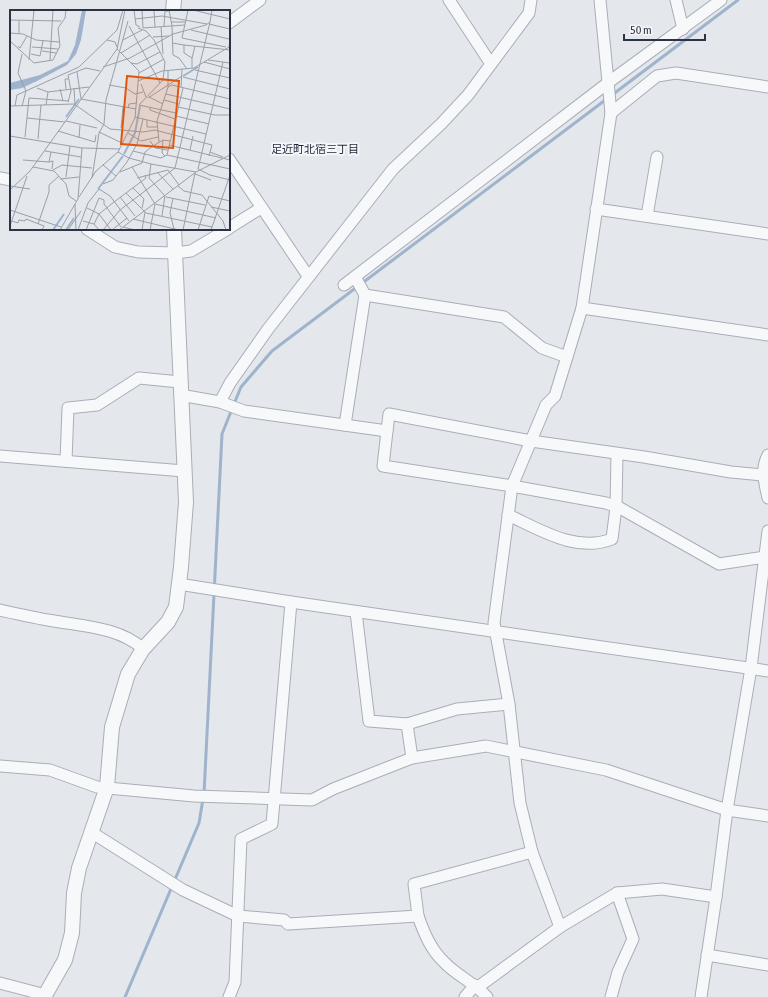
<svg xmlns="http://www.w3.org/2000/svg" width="768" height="997" font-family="'Asap Condensed','Noto Sans JP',sans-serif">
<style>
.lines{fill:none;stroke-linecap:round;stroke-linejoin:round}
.stream{stroke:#9fb4cc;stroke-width:3}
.minor-casing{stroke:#a9aeb7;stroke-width:13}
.tertiary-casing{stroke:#a9aeb7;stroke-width:16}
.minor{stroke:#f7f8fa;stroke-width:11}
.tertiary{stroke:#f7f8fa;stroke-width:14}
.labels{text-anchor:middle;stroke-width:4;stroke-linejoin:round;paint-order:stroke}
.neighbourhood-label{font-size:11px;fill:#1d2536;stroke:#f4f6f9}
.inset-river{fill:none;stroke:#9fb4cc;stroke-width:2}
.inset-road{fill:none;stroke:#9a9fa9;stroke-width:1}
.view{fill:#df570f;fill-opacity:0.15;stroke:#df570f;stroke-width:2}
.inset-edge{fill:none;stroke:#2b3445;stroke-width:2}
</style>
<rect width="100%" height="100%" fill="#e4e7ec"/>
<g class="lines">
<g class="stream">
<path d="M 612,95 L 738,0"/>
<path d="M 234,404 L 241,387 L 272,351 L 608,98"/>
<path d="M 204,794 L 222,434 L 232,409"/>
<path d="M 125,997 L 199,823 L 203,799"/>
</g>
<defs>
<g id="minor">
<path d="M 449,0 L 491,64"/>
<path d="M 676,0 L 683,29"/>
<path d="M 229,23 L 260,0"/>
<path d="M 611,113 L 657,76 L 676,73 L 768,87"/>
<path d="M 229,159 L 308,276"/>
<path d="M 0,178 L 11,180"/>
<path d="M 596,209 L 768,234"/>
<path d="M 647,216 L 657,157"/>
<path d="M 229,228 L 261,208"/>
<path d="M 87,229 L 115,247 L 138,252 L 175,253 L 191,251 L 228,229"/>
<path d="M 355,277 L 365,295 L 504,317 L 542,348 L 567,357"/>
<path d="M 344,285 L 609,82 L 721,0"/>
<path d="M 582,308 L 768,335"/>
<path d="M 180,395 L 220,402 L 244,411 L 387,431 L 389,414 L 531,441 L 644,457 L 731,472 L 763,475"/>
<path d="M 220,402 L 230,383 L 268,329 L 393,169 L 441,124 L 468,95 L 529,13 L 531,0"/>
<path d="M 345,425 L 365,295"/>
<path d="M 387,431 L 383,466 L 512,486 L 606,503 L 620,508 L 719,564 L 765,557"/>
<path d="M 768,455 C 760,470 765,483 768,498"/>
<path d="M 0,456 L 184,471"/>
<path d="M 66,461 L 68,408 L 97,405 L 139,378 L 180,382"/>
<path d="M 508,515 C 541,530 576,553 612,539 L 616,507 L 617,454"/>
<path d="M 179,584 L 291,602 L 768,671"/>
<path d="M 0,610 C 18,614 36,618 54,621 C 83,626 121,628 143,649"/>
<path d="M 356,612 L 369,721 L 407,724 L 457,709 L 509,704"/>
<path d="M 407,724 L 412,758"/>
<path d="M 0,766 L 50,770 L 97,787 L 194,796 L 312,800 L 333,789 L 412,758 L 486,746 L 606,770 L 727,810 L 768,816"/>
<path d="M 91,832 L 183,890 L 238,916 L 284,920 L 288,924 L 418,916 L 414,884 L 532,852"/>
<path d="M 418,916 C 424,933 431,950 444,962 C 457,976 475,983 487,997"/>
<path d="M 560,927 L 532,852 L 520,803 L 509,704 L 494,623 L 512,486 L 546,405 L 555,396 L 582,308 L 611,113 L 600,0"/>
<path d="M 707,955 L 768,965"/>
<path d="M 0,983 L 38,993 L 45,996"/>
<path d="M 478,987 L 560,927 L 617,893 L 662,889 L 716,897"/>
<path d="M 229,997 L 235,982 L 241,839 L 272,824 L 291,602"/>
<path d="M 465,997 L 475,985"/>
<path d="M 611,997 L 618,972 L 633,939 L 617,893"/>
<path d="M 701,997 L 716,897 L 727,810 L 751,668 L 768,531"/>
</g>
<g id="tertiary">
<path d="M 173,11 L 174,0"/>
<path d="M 44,997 L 65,960 L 72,933 L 74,893 L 79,868 L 107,787 L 112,727 L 128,674 L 143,649 L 168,622 L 176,607 L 181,567 L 186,502 L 174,229"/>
</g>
</defs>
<use href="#minor" class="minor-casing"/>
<use href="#tertiary" class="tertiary-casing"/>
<use href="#minor" class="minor"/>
<use href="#tertiary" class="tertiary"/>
</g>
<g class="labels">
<g class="neighbourhood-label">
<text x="315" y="153">足近町北宿三丁目</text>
</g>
</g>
<g transform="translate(10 10)">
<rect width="220" height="220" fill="#e4e7ec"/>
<path d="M 72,0 L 76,0 L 71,30 L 66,44 L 57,55 L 27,71 L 0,80 L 0,73 L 30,65 L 58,51 L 65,35 Z" fill="#9fb4cc"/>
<path class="inset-river" d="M 173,66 L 188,57M 0,79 L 12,77 L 26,70M 56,107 L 69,89M 114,144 L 125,123 L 130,96M 88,179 L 113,146M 43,220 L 54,204M 56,220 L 64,208"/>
<path class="inset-road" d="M 124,0 L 126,15 L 130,17M 132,0 L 133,18M 144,0 L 145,17M 159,0 L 162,16 L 163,45M 178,0 L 172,28 L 216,37M 183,0 L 220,9M 125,9 L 152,6 L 197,14M 0,10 L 51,11M 161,12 L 176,12M 199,14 L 220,19M 119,16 L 150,73M 154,16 L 155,1 L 159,1M 151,17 L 153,44M 128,18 L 136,21 L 144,30 L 155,52 L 153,70 L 129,95M 133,18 L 175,15M 181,20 L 219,29M 0,23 L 13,24 L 26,30 L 49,32M 9,24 L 9,11M 143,27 L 159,26M 97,30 L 105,32 L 107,37M 113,30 L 132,20M 0,31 L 24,53 L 43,50 L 50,36 L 48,18 L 55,8 L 56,0M 162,33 L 174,35 L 174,43 L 182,48 L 182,58M 174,35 L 220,40M 8,36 L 10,38 L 17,26M 22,37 L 48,39M 32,41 L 46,43M 111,43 L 140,25M 12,44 L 8,63 L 16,81 L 12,96M 21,44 L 30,46 L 33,31M 163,45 L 169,48 L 177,59M 182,48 L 185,36M 19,50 L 24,0M 40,50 L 43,0M 198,50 L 220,53M 194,52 L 220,59M 213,52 L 188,159 L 200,165 L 220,170M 121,53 L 127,54 L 150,42M 93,57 L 120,48 L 163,24 L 196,15 L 200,12 L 202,0M 185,60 L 220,68M 67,62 L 71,89M 129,63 L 154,49M 173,67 L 220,79M 128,71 L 152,61 L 184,58 L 219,37 L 220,31M 131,74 L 136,87M 99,75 L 116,78 L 125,84 L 133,82M 158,77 L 162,75 L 220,89M 171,77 L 172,59M 27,78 L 38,82 L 79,77M 64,78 L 65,95M 50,79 L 53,91M 56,79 L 55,69 L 58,69M 156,84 L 220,99M 139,87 L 153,94M 138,88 L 172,66M 71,89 L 126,99M 154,90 L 169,94M 58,92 L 61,81 L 58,65 L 76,58 L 90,61M 36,95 L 38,82M 129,95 L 166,103M 0,96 L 64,94 L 100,119 L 133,122 L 145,120 L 202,135 L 199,146M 5,96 L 7,85 L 69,57 L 107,20 L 113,0M 168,97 L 205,105 L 220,105M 118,98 L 119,94 L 127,93M 140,98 L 140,100 L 165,109M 166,106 L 199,114M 125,107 L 196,124M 17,108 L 55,112M 137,110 L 137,117 L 147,117M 56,111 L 87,118M 111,118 L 113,97M 48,121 L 85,132 L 86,125M 89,122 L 114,134M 118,123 L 131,131 L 148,127M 0,126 L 72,138 L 68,189 L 65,194 L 66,220M 15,127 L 19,88 L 59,91M 69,128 L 70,115M 28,129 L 31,95M 153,130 L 152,143 L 155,146M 140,131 L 145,138 L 158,140M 149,132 L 147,111 L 158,77 L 158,60M 159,135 L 220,150M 143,136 L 153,130 L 160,131M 72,138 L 110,139M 180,140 L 183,126M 35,141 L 71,147M 123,141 L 151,148 L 157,145 L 220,159M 41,142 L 39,152 L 43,151 L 42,159M 108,142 L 119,148 L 141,154 L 186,162M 200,142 L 213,147M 157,145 L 173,78M 13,150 L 39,152M 141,154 L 139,168 L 154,185M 93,155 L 106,166M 23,157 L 44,161 L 56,174 L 59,186 L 66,191M 122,157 L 145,194 L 206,208M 43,160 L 52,155 L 82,158M 110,162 L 132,153 L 135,142 L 143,136M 147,162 L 163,179M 185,164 L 201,170M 56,167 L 60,136M 82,168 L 89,123 L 94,114 L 96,90 L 118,11M 127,168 L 158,160 L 169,175M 50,169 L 69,167M 93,174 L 103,170 L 117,152 L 127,134 L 133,109M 0,176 L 20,179M 168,176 L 174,181 L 192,185 L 213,211 L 216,220M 123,178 L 134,189 L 132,198M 0,180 L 20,161 L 107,39 L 115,0M 116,183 L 136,203 L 202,217M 69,187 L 86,161 L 108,142 L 125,108 L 129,61 L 107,39M 110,187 L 125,206M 156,187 L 195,195M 163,188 L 160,203 L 164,219M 104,192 L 136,168 L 135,165M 201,197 L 220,201M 77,198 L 89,204 L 101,220M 0,200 L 51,217M 152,206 L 155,185M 123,209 L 169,220M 2,211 L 8,213 L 9,210 L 15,211 L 16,209 L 34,216 L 32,220M 73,211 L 84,214 L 89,220M 28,214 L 39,182 L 39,175 L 49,166M 84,214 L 89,204 L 104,192M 0,216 L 17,166M 113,217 L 125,220M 50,220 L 65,194M 58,220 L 71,201M 68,220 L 78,193 L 89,179 L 100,186 L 119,211M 76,220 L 89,188 L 94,190 L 94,194 L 111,217M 93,220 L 110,200 L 165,158 L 200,12M 102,220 L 117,208M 109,220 L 186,162 L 220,145M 132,220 L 135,202M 140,220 L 145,194M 173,220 L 185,163M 188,220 L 199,186 L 220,191M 201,220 L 220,165"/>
<path class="view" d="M 117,66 L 169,71 L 163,138 L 111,134 Z"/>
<rect width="220" height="220" class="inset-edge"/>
</g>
<path d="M624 34v6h81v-6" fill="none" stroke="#2b3445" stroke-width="2"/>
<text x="630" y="34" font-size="12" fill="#2b3445" stroke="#f4f6f9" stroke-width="3" paint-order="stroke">50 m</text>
</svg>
